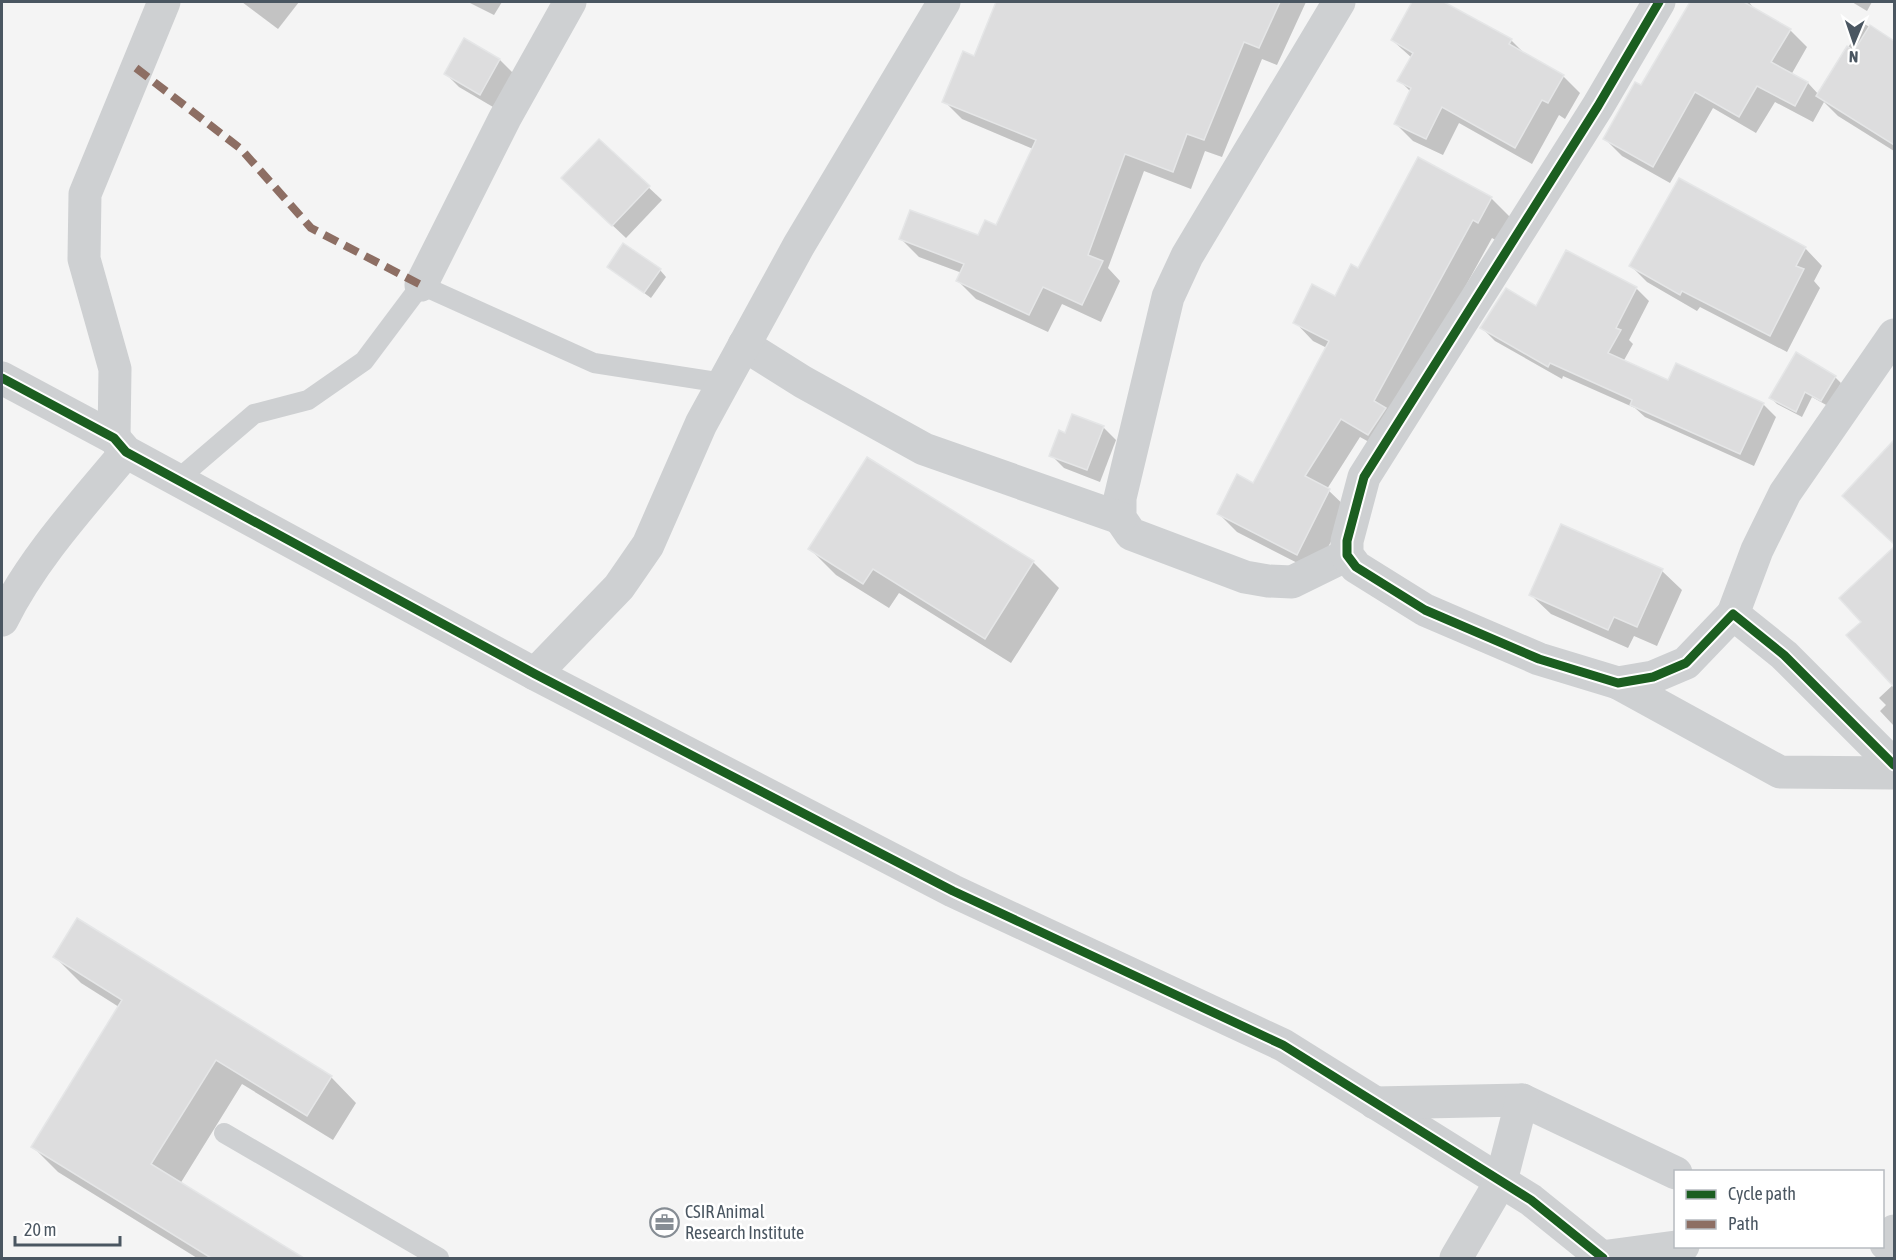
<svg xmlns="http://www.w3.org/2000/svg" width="1896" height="1260" font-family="'Asap Condensed',sans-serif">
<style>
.shadow{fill:#0003}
.building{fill:#ddddde;stroke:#e5e6e7;stroke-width:1.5}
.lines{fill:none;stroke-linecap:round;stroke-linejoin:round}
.service{stroke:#ced0d2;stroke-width:20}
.minor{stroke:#ced0d2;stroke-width:33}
.quiet{stroke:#8d6e63;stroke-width:8;stroke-dasharray:15 8;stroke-linecap:butt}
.cycleway-casing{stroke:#fff;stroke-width:13}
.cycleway{stroke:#1b5e20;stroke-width:9}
.labels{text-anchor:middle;stroke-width:5;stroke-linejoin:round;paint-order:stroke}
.poi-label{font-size:18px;fill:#4a5661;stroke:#fff;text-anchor:start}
</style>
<rect width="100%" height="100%" fill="#f4f4f4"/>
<g class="shadow">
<path d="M 242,2 L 299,2 L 278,29 Z"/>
<path d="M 468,2 L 502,2 L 494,15 Z"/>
<path d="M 997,2 L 1306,2 L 1277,65 L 1262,59 L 1222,157 L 1205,151 L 1191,189 L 1144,171 L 1108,268 L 1120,281 L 1101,322 L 1062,304 L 1048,332 L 976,299 L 958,281 L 962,273 L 919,257 L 901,239 L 978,237 L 997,227 L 1033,149 L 962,119 L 944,101 L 974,58 Z"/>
<path d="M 1414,2 L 1441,2 L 1511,40 L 1527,56 L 1563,76 L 1580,93 L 1565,119 L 1559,115 L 1532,164 L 1459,123 L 1443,155 L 1413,141 L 1396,124 L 1411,92 L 1399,80 L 1412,58 L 1392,40 Z"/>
<path d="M 1692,2 L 1749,2 L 1755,10 L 1790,30 L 1807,47 L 1791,75 L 1808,83 L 1819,95 L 1863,23 L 1894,42 L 1894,151 L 1838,116 L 1824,102 L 1813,122 L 1775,102 L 1756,133 L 1713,108 L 1670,183 L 1622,156 L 1605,139 L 1641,87 Z"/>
<path d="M 1852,2 L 1872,2 L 1867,11 Z"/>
<path d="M 500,60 L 513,73 L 493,107 L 459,87 L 446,74 Z"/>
<path d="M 599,141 L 662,200 L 626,238 L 576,191 Z"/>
<path d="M 1491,198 L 1510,217 L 1497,241 L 1492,238 L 1393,418 L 1387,452 L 1360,437 L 1327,489 L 1348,509 L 1315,572 L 1237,532 L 1219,514 L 1254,485 L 1327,348 L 1313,341 L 1295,322 L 1336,298 L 1358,270 Z"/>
<path d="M 1805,248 L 1822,266 L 1814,281 L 1820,288 L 1787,352 L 1700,307 L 1697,311 L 1647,282 L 1630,265 Z"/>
<path d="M 609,267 L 660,270 L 666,277 L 651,298 Z"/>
<path d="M 1636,288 L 1649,301 L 1629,340 L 1633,344 L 1623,362 L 1669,382 L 1763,404 L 1776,417 L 1754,466 L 1645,417 L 1635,408 L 1563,376 L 1562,379 L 1495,341 L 1482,328 L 1537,308 Z"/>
<path d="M 1835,377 L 1841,383 L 1828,406 L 1812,397 L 1802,417 L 1777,404 L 1771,398 Z"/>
<path d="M 1103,427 L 1116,440 L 1100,482 L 1064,468 L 1051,455 L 1066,435 Z"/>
<path d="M 1894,443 L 1894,544 L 1845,496 Z"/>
<path d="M 868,459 L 1033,562 L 1059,588 L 1011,663 L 899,593 L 889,608 L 836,575 L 810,549 Z"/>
<path d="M 1562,526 L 1662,571 L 1682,590 L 1657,646 L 1634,636 L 1628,648 L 1551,614 L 1531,595 Z"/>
<path d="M 1894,549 L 1894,726 L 1880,711 L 1886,705 L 1879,698 L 1894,684 L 1863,622 L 1841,598 Z"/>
<path d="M 55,957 L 331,1077 L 356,1103 L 333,1140 L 242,1084 L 180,1184 L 278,1244 L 292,1258 L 197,1258 L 58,1172 L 33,1147 L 119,1007 L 81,983 Z"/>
</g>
<g class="building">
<path d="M 996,2 L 1280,2 L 1259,48 L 1244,42 L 1204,140 L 1187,134 L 1173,172 L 1125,154 L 1088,255 L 1103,261 L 1082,305 L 1043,287 L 1029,315 L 956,281 L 964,264 L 899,239 L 910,210 L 978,235 L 985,220 L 996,225 L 1036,140 L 942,102 L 963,51 L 974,56 Z"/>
<path d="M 1412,2 L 1444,2 L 1512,39 L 1509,44 L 1564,75 L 1548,103 L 1542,100 L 1515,148 L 1442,107 L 1426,139 L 1394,124 L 1411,88 L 1397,81 L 1413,53 L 1391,40 Z"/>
<path d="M 1690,2 L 1744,2 L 1791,29 L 1771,62 L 1808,82 L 1795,106 L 1757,86 L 1739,117 L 1695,92 L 1653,167 L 1603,139 L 1635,82 L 1641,85 Z"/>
<path d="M 1870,25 L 1894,41 L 1894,145 L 1816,96 L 1847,46 L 1854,51 Z"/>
<path d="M 464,38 L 500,59 L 480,95 L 444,74 Z"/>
<path d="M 599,139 L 650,186 L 612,226 L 561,178 Z"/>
<path d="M 1418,157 L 1492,197 L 1478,223 L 1473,220 L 1374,401 L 1386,408 L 1368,435 L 1341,419 L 1305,476 L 1330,489 L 1297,555 L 1217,514 L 1237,474 L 1253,483 L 1329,341 L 1293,323 L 1312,284 L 1335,296 L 1351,264 L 1358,268 Z"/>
<path d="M 1679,178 L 1806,247 L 1796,266 L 1804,269 L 1770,336 L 1682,291 L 1680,295 L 1629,266 Z"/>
<path d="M 623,243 L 661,269 L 644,293 L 607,267 Z"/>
<path d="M 1566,250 L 1637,287 L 1616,328 L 1621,330 L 1608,353 L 1668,380 L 1676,363 L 1764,403 L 1740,454 L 1630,405 L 1632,400 L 1550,363 L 1548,367 L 1480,328 L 1506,288 L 1536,306 Z"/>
<path d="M 1796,352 L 1836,376 L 1821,401 L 1805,392 L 1796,412 L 1769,398 Z"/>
<path d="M 1072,414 L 1104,426 L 1087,470 L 1049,456 L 1059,430 L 1065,433 Z"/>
<path d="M 1894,440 L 1894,544 L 1842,496 Z"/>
<path d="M 867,457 L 1034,561 L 985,639 L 873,569 L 863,584 L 808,549 Z"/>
<path d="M 1561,524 L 1663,569 L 1637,627 L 1614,617 L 1608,630 L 1529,595 Z"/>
<path d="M 1894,547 L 1894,687 L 1846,635 L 1861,622 L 1839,598 Z"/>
<path d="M 77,918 L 332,1076 L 307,1116 L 216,1060 L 151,1164 L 304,1258 L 211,1258 L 31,1147 L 122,1000 L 53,957 Z"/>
</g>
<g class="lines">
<g class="service">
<path d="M 177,480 L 254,414 L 308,400 L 364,361 L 421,285 L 594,363 L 723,383"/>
<path d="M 224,1133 L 439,1258"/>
</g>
<g class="minor">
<path d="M 1339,2 L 1187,256 L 1168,297 L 1120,498 L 1120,518 L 1131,534 L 1245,577 L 1268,581 L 1292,582 L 1347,555"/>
<path d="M 1659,2 L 1598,106 L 1364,477 L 1347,541 L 1347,555 L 1356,567 L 1425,610 L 1539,659 L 1618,683 L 1653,677 L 1686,663 L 1733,614 L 1784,655 L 1894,765"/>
<path d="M 421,285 L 505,118 L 570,2"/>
<path d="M 744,345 L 803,382 L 924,449 L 1120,518"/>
<path d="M 2,378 L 114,438 L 126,452 L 535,674 L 953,891 L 1283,1045 L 1531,1200 L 1603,1258"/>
<path d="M 114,438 L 115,369 L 84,259 L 85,194 L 164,2"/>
<path d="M 1733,614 L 1757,550 L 1785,493 L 1894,335"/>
<path d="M 2,620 C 33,558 81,506 126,452"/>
<path d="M 535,674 L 619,587 L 648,545 L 701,424 L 799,245 L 944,2"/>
<path d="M 1618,683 L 1780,772 L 1894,773"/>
<path d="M 1375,1103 L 1522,1100 L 1676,1173"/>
<path d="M 1894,1231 L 1886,1244 L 1894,1250"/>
<path d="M 1601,1257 L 1683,1246"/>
<path d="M 1456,1258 L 1501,1181 L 1522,1100"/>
</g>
<path class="quiet" d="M 136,68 L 241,149 L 311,228 L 421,285"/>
<defs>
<g id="cycleway">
<path d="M 1659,2 L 1598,106 L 1364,477 L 1347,541 L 1347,555 L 1356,567 L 1425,610 L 1539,659 L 1618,683 L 1653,677 L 1686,663 L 1733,614 L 1784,655 L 1894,765"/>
<path d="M 2,378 L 114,438 L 126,452 L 535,674 L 953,891 L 1283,1045 L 1531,1200 L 1603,1258"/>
</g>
</defs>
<use href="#cycleway" class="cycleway-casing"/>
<use href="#cycleway" class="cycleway"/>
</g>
<defs>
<symbol id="office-ring" viewBox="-11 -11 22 22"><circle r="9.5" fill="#fff" stroke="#868d94" stroke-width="1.5"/><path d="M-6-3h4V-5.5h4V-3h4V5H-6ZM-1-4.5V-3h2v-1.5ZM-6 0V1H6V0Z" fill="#868d94"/></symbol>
</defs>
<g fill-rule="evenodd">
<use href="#office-ring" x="648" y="1206" width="33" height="33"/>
</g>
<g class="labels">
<g class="poi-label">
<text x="685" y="1218">CSIR Animal<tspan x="685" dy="21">Research Institute</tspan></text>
</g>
</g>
<rect width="1896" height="1260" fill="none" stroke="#4a5661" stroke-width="6"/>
<rect x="1674" y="1170" width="210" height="78" fill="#ffffff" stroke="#b7bbc0" stroke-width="1.5"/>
<rect x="1686" y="1190" width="30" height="9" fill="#1b5e20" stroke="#b7bbc0" stroke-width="1.5"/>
<text x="1728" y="1200" font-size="18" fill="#4a5661">Cycle path</text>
<rect x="1686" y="1220" width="30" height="9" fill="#8d6e63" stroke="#b7bbc0" stroke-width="1.5"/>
<text x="1728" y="1230" font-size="18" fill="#4a5661">Path</text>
<g transform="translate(1854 42) rotate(182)" stroke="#ffffff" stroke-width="4.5" paint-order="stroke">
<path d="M0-4.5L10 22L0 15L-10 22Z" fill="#4a5661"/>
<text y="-9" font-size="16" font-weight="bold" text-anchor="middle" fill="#4a5661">N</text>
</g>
<path d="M15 1236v9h105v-9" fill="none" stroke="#4a5661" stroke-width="3"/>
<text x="24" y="1236" font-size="18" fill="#4a5661" stroke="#ffffff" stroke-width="4.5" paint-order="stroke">20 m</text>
</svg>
